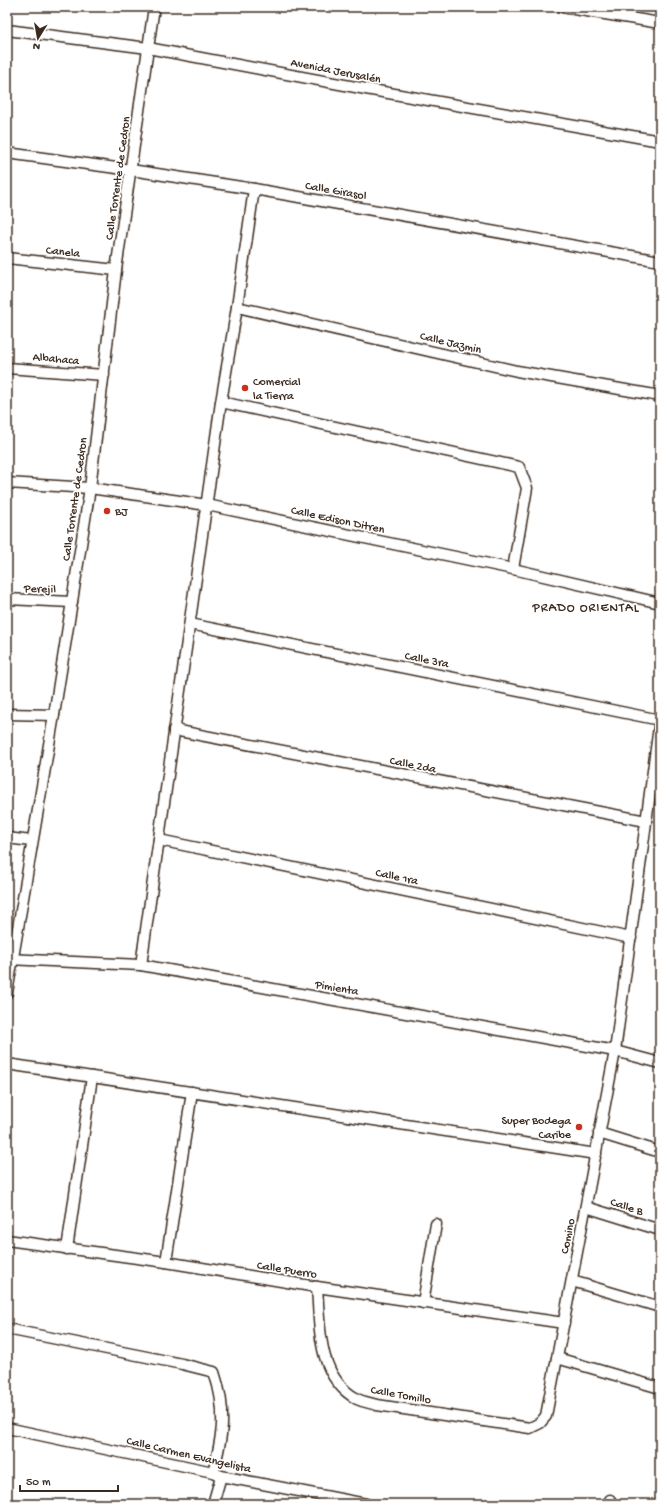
<svg xmlns="http://www.w3.org/2000/svg" width="667" height="1511" font-family="'Gochi Hand',sans-serif">
<style>
.lines{fill:none;stroke-linecap:round;stroke-linejoin:round}
.minor-casing{stroke:#3b2a1e;stroke-width:13}
.minor{stroke:#fff;stroke-width:10}
.poi-dot{fill:#c8321e;stroke:#fff;stroke-width:1.5}
.labels{text-anchor:middle;stroke-width:3.5;stroke-linejoin:round;paint-order:stroke}
.street-label{font-size:12px;fill:#3b2a1e;stroke:#fff}
.poi-label{font-size:12px;fill:#3b2a1e;stroke:#fff;text-anchor:start}
.neighbourhood-label{font-size:13px;letter-spacing:1px;fill:#3b2a1e;stroke:#fff}
</style>
<rect width="100%" height="100%" fill="#fff"/>
<filter id="ink" filterUnits="userSpaceOnUse"><feTurbulence type="fractalNoise" baseFrequency=".025" numOctaves="2"/><feDisplacementMap in="SourceGraphic" scale="8" xChannelSelector="R" yChannelSelector="G"/><feConvolveMatrix kernelMatrix="1 2 1 2 8 2 1 2 1" color-interpolation-filters="sRGB"/></filter>
<g filter="url(#ink)">
<g class="lines">
<defs>
<g id="minor">
<path d="M 562,7 L 660,23"/>
<path d="M 7,30 L 148,48 L 366,89 L 660,141"/>
<path d="M 7,153 L 131,170 L 254,189 L 660,261"/>
<path d="M 7,258 L 116,270"/>
<path d="M 237,307 L 517,371 L 660,396"/>
<path d="M 7,368 L 104,375"/>
<path d="M 221,402 L 519,467 L 527,488 L 513,569"/>
<path d="M 7,483 L 90,488 L 207,505 L 513,569 L 660,603"/>
<path d="M 7,599 L 72,602"/>
<path d="M 190,624 L 660,720"/>
<path d="M 7,714 L 54,715"/>
<path d="M 174,730 L 646,821"/>
<path d="M 7,838 L 31,841"/>
<path d="M 159,840 L 631,938"/>
<path d="M 7,959 L 141,965 L 615,1051 L 660,1063"/>
<path d="M 141,965 L 221,402 L 237,307 L 254,189"/>
<path d="M 7,993 L 54,715 L 90,488 L 116,270 L 154,7"/>
<path d="M 7,1064 L 596,1154"/>
<path d="M 599,1133 L 660,1152"/>
<path d="M 586,1207 L 660,1230"/>
<path d="M 7,1240 L 166,1262 L 317,1287 L 564,1323"/>
<path d="M 67,1249 L 92,1077"/>
<path d="M 166,1262 L 192,1092"/>
<path d="M 572,1281 L 660,1307"/>
<path d="M 317,1287 C 320,1327 317,1377 357,1399 C 363,1402 371,1403 377,1405 L 530,1428 L 540,1423 L 546,1416 L 615,1051 L 660,719"/>
<path d="M 423,1303 L 436,1224"/>
<path d="M 7,1329 L 182,1364 L 214,1372 C 227,1410 223,1435 213,1472"/>
<path d="M 557,1358 L 660,1388"/>
<path d="M 7,1428 L 213,1472 L 221,1476 L 366,1504"/>
<path d="M 213,1504 L 221,1476"/>
<path d="M 610,1504 L 610,1500"/>
</g>
</defs>
<use href="#minor" class="minor-casing"/>
<use href="#minor" class="minor"/>
</g>
</g>
<g class="poi-dot">
<circle cx="245" cy="388" r="4"/>
<circle cx="107" cy="511" r="4"/>
<circle cx="579" cy="1127" r="4"/>
</g>
<g class="labels">
<g class="street-label">
<text transform="translate(336 70) rotate(11)" y="4">Avenida Jerusalén</text>
<text transform="translate(117 178) rotate(-82)" y="4">Calle Torrente de Cedron</text>
<text transform="translate(336 190) rotate(10)" y="4">Calle Girasol</text>
<text transform="translate(63 251) rotate(6)" y="4">Canela</text>
<text transform="translate(451 342) rotate(13)" y="4">Calle Jazmin</text>
<text transform="translate(56 358) rotate(5)" y="4">Albahaca</text>
<text transform="translate(74 499) rotate(-82)" y="4">Calle Torrente de Cedron</text>
<text transform="translate(338 519) rotate(12)" y="4">Calle Edison Ditren</text>
<text transform="translate(40 588) rotate(2)" y="4">Perejil</text>
<text transform="translate(427 659) rotate(11)" y="4">Calle 3ra</text>
<text transform="translate(413 764) rotate(11)" y="4">Calle 2da</text>
<text transform="translate(397 876) rotate(12)" y="4">Calle 1ra</text>
<text transform="translate(337 987) rotate(10)" y="4">Pimienta</text>
<text transform="translate(627 1206) rotate(18)" y="4">Calle B</text>
<text transform="translate(567 1236) rotate(-79)" y="4">Comino</text>
<text transform="translate(287 1269) rotate(9)" y="4">Calle Puerro</text>
<text transform="translate(401 1394) rotate(10)" y="4">Calle Tomillo</text>
<text transform="translate(189 1454) rotate(13)" y="4">Calle Carmen Evangelista</text>
</g>
<g class="poi-label">
<text x="253" y="385">Comercial<tspan x="253" dy="14">la Tierra</tspan></text>
<text x="115" y="515">BJ</text>
<text x="571" y="1124" text-anchor="end">Super Bodega<tspan x="571" dy="14">Caribe</tspan></text>
</g>
<g class="neighbourhood-label">
<text x="586" y="611">PRADO ORIENTAL</text>
</g>
</g>
<rect width="667" height="1511" fill="none" stroke="#fff" stroke-width="24"/>
<rect x="12" y="12" width="643" height="1487" fill="none" stroke="#3b2a1e" stroke-width="1.5" filter="url(#ink)"/>
<g transform="translate(38 38) rotate(191)" stroke="#ffffff" stroke-width="3" paint-order="stroke">
<path d="M0-3L7 15L0 10L-7 15Z" fill="#3b2a1e"/>
<text y="-6" font-size="11" font-weight="bold" text-anchor="middle" fill="#3b2a1e">N</text>
</g>
<path d="M20 1485v6h98v-6" fill="none" stroke="#3b2a1e" stroke-width="2"/>
<text x="26" y="1485" font-size="12" fill="#3b2a1e" stroke="#ffffff" stroke-width="3" paint-order="stroke">50 m</text>
</svg>
